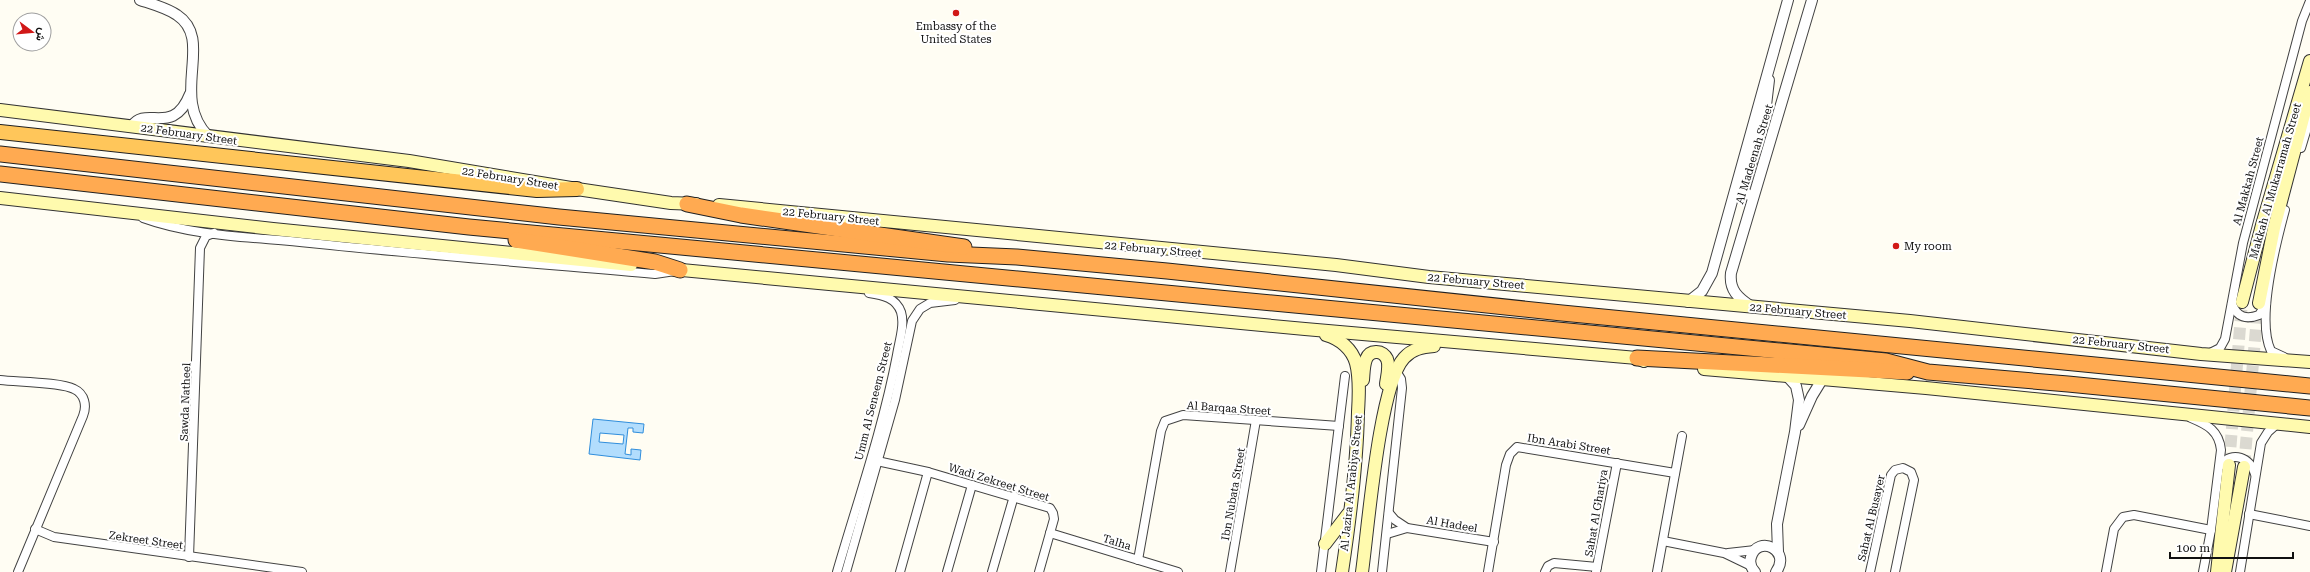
<svg xmlns="http://www.w3.org/2000/svg" width="2310" height="572" font-family="'Roboto Serif',Vazirmatn,serif">
<style>
.water{fill:#b2ddfd;stroke:#308edc;fill-rule:evenodd}
.lines{fill:none;stroke-linecap:round;stroke-linejoin:round}
.secondary-tunnel{stroke:#dbd9d1;stroke-width:12;stroke-dasharray:12 6;stroke-linecap:butt}
.minor-casing{stroke:#434343;stroke-width:10}
.tertiary-casing{stroke:#434343;stroke-width:12}
.secondary-casing{stroke:#323232;stroke-width:14}
.trunk-casing{stroke:#212121;stroke-width:16}
.motorway-casing{stroke:#212121;stroke-width:17}
.minor{stroke:#fff;stroke-width:8}
.tertiary{stroke:#fff;stroke-width:10}
.secondary{stroke:#fffaae;stroke-width:12}
.trunk{stroke:#ffc65a;stroke-width:14}
.motorway{stroke:#ffaa51;stroke-width:15}
.poi-dot{fill:#d11817;stroke:#fff;stroke-width:1.5}
.labels{text-anchor:middle;stroke-width:4;stroke-linejoin:round;paint-order:stroke}
.poi-label{font-size:11px;fill:#101010;stroke:#fff}
.street-label{font-size:11px;fill:#101010;stroke:#fff}
</style>
<rect width="100%" height="100%" fill="#fffdf3"/>
<path class="water" d="M 593,419 L 644,424 L 643,433 L 633,432 L 633,428 L 628,428 L 625,454 L 631,455 L 631,449 L 641,450 L 640,460 L 589,454 ZM 600,433 L 624,435 L 623,444 L 599,442 Z"/>
<g class="lines">
<g class="secondary-tunnel">
<path d="M 2229,465 L 2242,302"/>
<path d="M 2244,467 L 2258,305"/>
</g>
<defs>
<g id="minor">
<path d="M 2301,148 L 2310,118"/>
<path d="M 143,218 C 195,237 255,237 310,243 C 425,255 540,264 655,274 L 675,271"/>
<path d="M 2232,304 C 2237,317 2246,320 2259,315 L 2266,304"/>
<path d="M 2210,353 L 2220,348 L 2225,339 L 2243,243 L 2302,21 L 2310,1"/>
<path d="M 2284,357 L 2271,351 C 2256,320 2276,243 2285,210"/>
<path d="M 0,380 C 17,382 61,382 74,389 C 85,394 87,406 83,416 L 18,572"/>
<path d="M 2191,418 C 2208,425 2219,431 2221,450 L 2211,530 L 2203,572"/>
<path d="M 877,461 L 928,472 L 1050,508 L 1053,513 L 1054,519 L 1039,572"/>
<path d="M 2221,465 C 2232,450 2251,458 2255,474"/>
<path d="M 1389,513 L 1395,520 L 1407,528 L 1494,542"/>
<path d="M 2249,514 L 2310,526"/>
<path d="M 35,529 L 54,537 L 302,572"/>
<path d="M 1050,533 L 1178,572"/>
<path d="M 1387,534 L 1407,528"/>
<path d="M 1663,541 L 1724,553 L 1751,566"/>
<path d="M 1728,553 L 1755,550"/>
<path d="M 189,557 L 200,248 L 206,236 L 214,233"/>
<path d="M 1138,560 L 1161,431 L 1165,421 L 1183,415 L 1339,426"/>
<path d="M 837,572 C 858,500 883,428 897,355 C 899,342 905,325 901,312 C 896,298 883,295 869,293"/>
<path d="M 846,572 L 895,400 L 912,321 L 920,309 L 930,303 L 955,300"/>
<path d="M 900,572 L 928,472"/>
<path d="M 947,572 L 972,485"/>
<path d="M 992,572 L 1014,496"/>
<path d="M 1230,572 L 1256,420"/>
<path d="M 1321,572 L 1345,376"/>
<path d="M 1382,572 L 1402,388 L 1401,379 L 1396,371"/>
<path d="M 1488,572 L 1506,465 L 1510,454 L 1517,447 L 1675,473"/>
<path d="M 1545,572 L 1548,566 L 1554,563 L 1597,567"/>
<path d="M 1596,572 L 1617,463"/>
<path d="M 1657,572 L 1682,436"/>
<path d="M 1870,572 L 1891,475 L 1895,470 L 1903,468 L 1911,472 L 1914,480 L 1895,572"/>
<path d="M 2106,572 L 2114,529 L 2123,517 L 2134,515 L 2211,530"/>
<path d="M 2240,572 L 2261,443 L 2268,432 L 2278,423"/>
</g>
<g id="tertiary">
<path d="M 140,0 C 152,4 167,8 177,15 C 215,40 169,96 208,136"/>
<path d="M 132,126 C 146,105 173,137 190,94"/>
<path d="M 1753,196 L 1746,194 L 1744,189 L 1765,114 L 1769,80"/>
<path d="M 1688,302 L 1702,291 L 1712,273 L 1788,0"/>
<path d="M 1752,307 C 1738,298 1729,290 1731,273 L 1812,0"/>
<path d="M 1799,425 L 1812,396 L 1823,378"/>
<path d="M 1778,552 L 1777,524 L 1795,432 L 1799,400 L 1796,386 L 1786,375"/>
<path d="M 1755,572 C 1751,568 1749,563 1751,557 C 1758,534 1792,550 1776,572"/>
</g>
<g id="secondary">
<path d="M 0,110 L 409,161 L 577,189 L 671,203 L 696,204"/>
<path d="M 0,198 L 273,229 L 631,265"/>
<path d="M 719,205 L 1336,265 L 1429,277 L 1910,321 L 2201,354 L 2310,362"/>
<path d="M 671,269 L 1305,329 L 1637,358 L 1644,361"/>
<path d="M 2242,302 L 2262,225 L 2310,61"/>
<path d="M 2259,303 L 2274,228 L 2310,92"/>
<path d="M 1326,335 C 1340,339 1352,349 1356,363 C 1360,378 1359,396 1358,412 C 1357,465 1350,519 1342,572"/>
<path d="M 1704,369 L 1926,388 L 2310,427"/>
<path d="M 1363,380 C 1364,370 1363,351 1377,352 C 1381,352 1385,355 1387,359 C 1390,366 1387,376 1386,384"/>
<path d="M 1325,544 L 1348,514"/>
<path d="M 1362,572 C 1368,530 1379,385 1404,358 C 1412,349 1422,347 1434,346"/>
<path d="M 2217,572 L 2229,465"/>
<path d="M 2225,572 L 2244,467"/>
</g>
<path id="trunk" d="M 0,132 L 537,190 L 577,189"/>
<g id="motorway">
<path d="M 0,154 L 559,217 L 948,254 L 1017,257 L 1167,271 L 1562,313 L 2310,386"/>
<path d="M 0,174 L 469,227 L 1886,361 L 1928,372 L 2068,384 L 2310,408"/>
<path d="M 687,204 L 741,215 L 964,247"/>
<path d="M 516,240 L 655,262 L 680,270"/>
<path d="M 1637,358 L 1907,372"/>
</g>
</defs>
<use href="#minor" class="minor-casing"/>
<use href="#tertiary" class="tertiary-casing"/>
<use href="#secondary" class="secondary-casing"/>
<use href="#trunk" class="trunk-casing"/>
<use href="#motorway" class="motorway-casing"/>
<use href="#minor" class="minor"/>
<use href="#tertiary" class="tertiary"/>
<use href="#secondary" class="secondary"/>
<use href="#trunk" class="trunk"/>
<use href="#motorway" class="motorway"/>
</g>
<g class="poi-dot">
<circle cx="956" cy="13" r="4"/>
<circle cx="1896" cy="246" r="4"/>
</g>
<g class="labels">
<g class="poi-label">
<text x="956" y="30">Embassy of the<tspan x="956" dy="13">United States</tspan></text>
<text x="1904" y="250" text-anchor="start">My room</text>
</g>
<g class="street-label">
<text transform="translate(189 134) rotate(8)" y="4">22 February Street</text>
<text transform="translate(1754 154) rotate(-73)" y="4">Al Madeenah Street</text>
<text transform="translate(510 178) rotate(9)" y="4">22 February Street</text>
<text transform="translate(2248 181) rotate(-75)" y="4">Al Makkah Street</text>
<text transform="translate(2275 181) rotate(-74)" y="4">Makkah Al Mukarramah Street</text>
<text transform="translate(831 216) rotate(6)" y="4">22 February Street</text>
<text transform="translate(1153 249) rotate(5)" y="4">22 February Street</text>
<text transform="translate(1476 281) rotate(5)" y="4">22 February Street</text>
<text transform="translate(1798 311) rotate(5)" y="4">22 February Street</text>
<text transform="translate(2121 344) rotate(6)" y="4">22 February Street</text>
<text transform="translate(873 401) rotate(-76)" y="4">Umm Al Seneem Street</text>
<text transform="translate(185 402) rotate(-88)" y="4">Sawda Natheel</text>
<text transform="translate(1229 408) rotate(4)" y="4">Al Barqaa Street</text>
<text transform="translate(1569 444) rotate(9)" y="4">Ibn Arabi Street</text>
<text transform="translate(999 482) rotate(17)" y="4">Wadi Zekreet Street</text>
<text transform="translate(1351 483) rotate(-84)" y="4">Al Jazira Al Arabiya Street</text>
<text transform="translate(1233 494) rotate(-80)" y="4">Ibn Nubata Street</text>
<text transform="translate(1596 513) rotate(-80)" y="4">Sahat Al Ghariya</text>
<text transform="translate(1871 518) rotate(-77)" y="4">Sahat Al Busayer</text>
<text transform="translate(1452 524) rotate(10)" y="4">Al Hadeel</text>
<text transform="translate(146 540) rotate(8)" y="4">Zekreet Street</text>
<text transform="translate(1117 542) rotate(17)" y="4">Talha</text>
</g>
</g>
<g transform="translate(32 32) rotate(106)"><circle r="19" fill="#ffffff" stroke="#9f9f9f"/>
<path d="M0-3L7 15L0 10L-7 15Z" fill="#d11817"/>
<text y="-6" font-size="11" font-weight="bold" text-anchor="middle" fill="#101010">ش</text>
</g>
<path d="M2170 552v6h123v-6" fill="none" stroke="#101010" stroke-width="2"/>
<text x="2176" y="552" font-size="12" fill="#101010" stroke="#ffffff" stroke-width="3" paint-order="stroke">100 m</text>
</svg>
